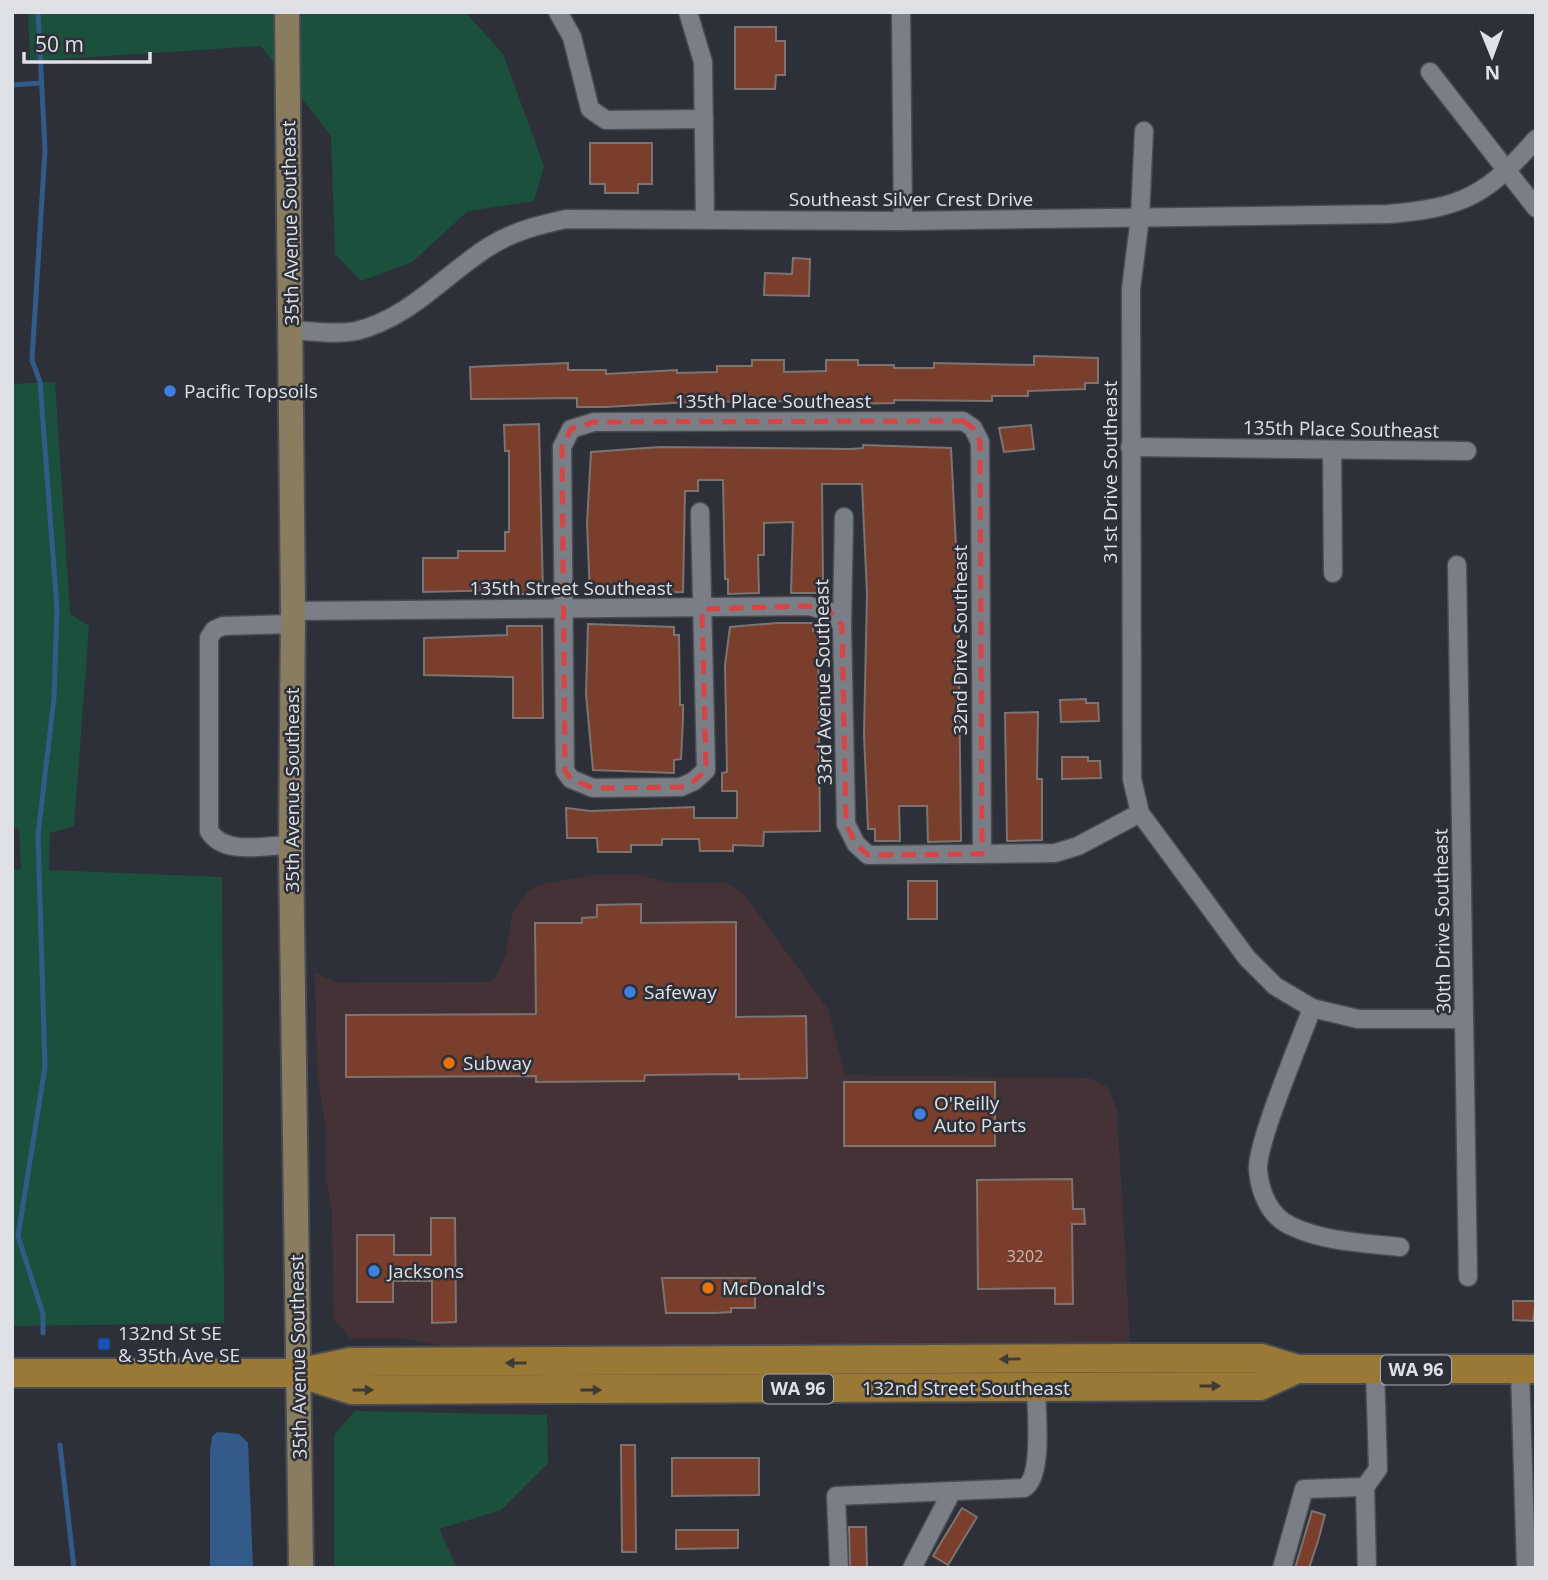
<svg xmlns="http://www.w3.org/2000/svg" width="1548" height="1580" font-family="'Open Sans',sans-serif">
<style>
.commercial{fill:#453237}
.green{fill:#1b513c}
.water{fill:#335b8a}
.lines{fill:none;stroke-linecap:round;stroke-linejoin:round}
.stream{stroke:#335b8a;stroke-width:5}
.building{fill:#7a3e2c;stroke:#7d7370;stroke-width:2}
.street-casing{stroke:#4a4c53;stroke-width:21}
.secondary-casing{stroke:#4a4c53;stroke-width:28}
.primary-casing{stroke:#4a4c53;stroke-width:32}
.street{stroke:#7a7e86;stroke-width:18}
.secondary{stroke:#8a7c5f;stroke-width:24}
.primary{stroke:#9a7937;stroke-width:28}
.oneway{fill:#3d3b38}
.marked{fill:none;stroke:#d74444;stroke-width:5;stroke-dasharray:14 9;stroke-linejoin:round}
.shop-dot{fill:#3f7fe0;stroke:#2d3038;stroke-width:2.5}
.food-dot{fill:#e8710a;stroke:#2d3038;stroke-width:2.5}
.transit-dot{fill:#1a4fb4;stroke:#2d3038;stroke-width:2.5}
.labels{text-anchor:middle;stroke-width:5;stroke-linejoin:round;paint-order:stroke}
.number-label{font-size:16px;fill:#c6b8b8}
.shield{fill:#2d3038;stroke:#aaacb2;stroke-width:2}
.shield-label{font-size:18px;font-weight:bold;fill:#dfe1e6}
.street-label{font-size:19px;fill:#dfe1e6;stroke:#2d3038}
.poi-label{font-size:19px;fill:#dfe1e6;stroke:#2d3038;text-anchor:start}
</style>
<rect width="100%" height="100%" fill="#2d3038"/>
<path class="commercial" d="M 597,875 L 639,875 L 670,883 L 727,883 L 744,894 L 828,1009 L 845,1075 L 1088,1078 L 1107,1086 L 1117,1109 L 1130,1342 L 448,1347 L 405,1339 L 351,1339 L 333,1318 L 332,1210 L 326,1180 L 326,1131 L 317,1070 L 315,973 L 338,983 L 487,982 L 496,977 L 506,954 L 513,911 L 529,890 L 542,884 Z"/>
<g class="green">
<path d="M 28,12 L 465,12 L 503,54 L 544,166 L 534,201 L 468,211 L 412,262 L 361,281 L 335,254 L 331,136 L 261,46 L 30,61 Z"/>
<path d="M 55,382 L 70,614 L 89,626 L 74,826 L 50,833 L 49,870 L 222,877 L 224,1323 L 12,1326 L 12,870 L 21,869 L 19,829 L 12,828 L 12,384 Z"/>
<path d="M 355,1411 L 547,1415 L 548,1463 L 501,1510 L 439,1529 L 457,1568 L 334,1568 L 334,1435 Z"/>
</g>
<path class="water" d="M 217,1432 L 239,1434 L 248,1443 L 253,1568 L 210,1568 L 210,1451 L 212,1437 Z"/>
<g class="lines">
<g class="stream">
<path d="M 38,12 L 45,150 L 32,360 L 40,382 L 57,609 L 54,698 L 38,835 L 45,1067 L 18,1236 L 43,1314 L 43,1333"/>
<path d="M 12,85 L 41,83"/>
<path d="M 60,1445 L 74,1568"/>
</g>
</g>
<g class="building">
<path d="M 735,27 L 776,27 L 776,41 L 785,41 L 785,75 L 776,75 L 775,89 L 735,89 Z"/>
<path d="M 590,143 L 652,143 L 652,184 L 638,184 L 638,193 L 605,193 L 605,184 L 590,184 Z"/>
<path d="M 793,258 L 810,259 L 809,296 L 764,295 L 765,273 L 792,274 Z"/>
<path d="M 1034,356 L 1098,358 L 1098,383 L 1085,383 L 1085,389 L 1028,391 L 1028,396 L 992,396 L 992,401 L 894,400 L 894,403 L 807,405 L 807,402 L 790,401 L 690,402 L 606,407 L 577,407 L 577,398 L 471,399 L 470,367 L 568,363 L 568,370 L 606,370 L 606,374 L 677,370 L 677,373 L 717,372 L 717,366 L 752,366 L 752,360 L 784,360 L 784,372 L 826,371 L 826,360 L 858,360 L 858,365 L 894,365 L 894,368 L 934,368 L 934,363 L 1034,365 Z"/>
<path d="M 539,424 L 543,594 L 505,594 L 505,590 L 423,592 L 423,558 L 458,558 L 458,551 L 505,551 L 505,532 L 509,532 L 509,451 L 505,451 L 504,425 Z"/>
<path d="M 1031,425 L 1034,449 L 1004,452 L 999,428 Z"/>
<path d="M 863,445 L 951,448 L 958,585 L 961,841 L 928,842 L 927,806 L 899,806 L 900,841 L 875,841 L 875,829 L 868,829 L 864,734 L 867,594 L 862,484 L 822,484 L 823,580 L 817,580 L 817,593 L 791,593 L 793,522 L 764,523 L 764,555 L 758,555 L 759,593 L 728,594 L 728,579 L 725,579 L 723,480 L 698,480 L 698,491 L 685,491 L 683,592 L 590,595 L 587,523 L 591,452 L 660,447 L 851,449 L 863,448 Z"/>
<path d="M 777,623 L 813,623 L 813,631 L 818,631 L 820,831 L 764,832 L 763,846 L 733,845 L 733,851 L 700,851 L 699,839 L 662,839 L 662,845 L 631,845 L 631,852 L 598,852 L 597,838 L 567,838 L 566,808 L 591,811 L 694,807 L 694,818 L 737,818 L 737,791 L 722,791 L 722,773 L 727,772 L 725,665 L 730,627 Z"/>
<path d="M 588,624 L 674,627 L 674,635 L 679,635 L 680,705 L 683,705 L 683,719 L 681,759 L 674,760 L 674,773 L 593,770 L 586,694 Z"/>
<path d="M 507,626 L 542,626 L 543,718 L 513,718 L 513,677 L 424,675 L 424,638 L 507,635 Z"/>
<path d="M 1086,699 L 1086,703 L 1098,703 L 1099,721 L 1061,722 L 1060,700 Z"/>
<path d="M 1038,712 L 1037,779 L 1042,779 L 1042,840 L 1007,841 L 1005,713 Z"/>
<path d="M 1062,757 L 1088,757 L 1088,761 L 1100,761 L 1101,778 L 1062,779 Z"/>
<rect x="908" y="881" width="29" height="38"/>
<path d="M 641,904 L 641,923 L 736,922 L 736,1017 L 806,1016 L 807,1078 L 739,1079 L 739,1074 L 645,1075 L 644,1081 L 536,1082 L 536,1076 L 346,1077 L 346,1015 L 536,1014 L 535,923 L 582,923 L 582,918 L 597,917 L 597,905 Z"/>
<rect x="844" y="1082" width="151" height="64"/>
<path d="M 1072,1179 L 1073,1209 L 1084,1209 L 1085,1224 L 1072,1224 L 1073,1304 L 1055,1304 L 1055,1288 L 978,1289 L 977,1180 Z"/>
<path d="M 431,1218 L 455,1218 L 456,1322 L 432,1323 L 432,1281 L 393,1281 L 393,1302 L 357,1302 L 357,1235 L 394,1235 L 394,1255 L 431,1255 Z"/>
<path d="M 662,1278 L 755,1278 L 755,1308 L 731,1308 L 731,1312 L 714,1313 L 666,1313 Z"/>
<path d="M 1513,1301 L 1536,1301 L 1533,1321 L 1513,1320 Z"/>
<path d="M 621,1445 L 635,1445 L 636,1552 L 622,1552 Z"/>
<path d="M 672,1458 L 759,1458 L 759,1495 L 672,1496 Z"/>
<path d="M 962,1508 L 977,1517 L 948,1565 L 933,1556 Z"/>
<path d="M 1312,1511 L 1325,1515 L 1318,1541 L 1309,1568 L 1295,1568 Z"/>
<path d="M 849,1527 L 866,1527 L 867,1568 L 850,1568 Z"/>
<path d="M 676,1530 L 738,1530 L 738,1548 L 676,1549 Z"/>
</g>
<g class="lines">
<defs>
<g id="street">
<path d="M 558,12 L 572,37 L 590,109 L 606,120 L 704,119"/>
<path d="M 688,12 L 703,62 L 705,220"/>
<path d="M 901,12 L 903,221"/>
<path d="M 1430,72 L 1536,208"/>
<path d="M 1144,131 L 1140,217 L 1131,289 L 1132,779 L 1140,813 L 1247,958 L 1275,986 L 1312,1008 L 1358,1019 L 1464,1019"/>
<path d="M 291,330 C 311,331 336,335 356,331 C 410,318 445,274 490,246 C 514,231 539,225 566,219 L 903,221 L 1388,214 C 1463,208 1487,195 1536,139"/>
<path d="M 1130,447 L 1467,451"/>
<path d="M 1332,450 L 1333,573"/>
<path d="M 700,512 L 706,770 L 694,781 L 681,787 L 593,788 L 571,779 L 565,771 L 562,447 L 571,429 L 594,422 L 963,421 L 973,428 L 980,442 L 982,854"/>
<path d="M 844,517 L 842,625 L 846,824 L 856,844 L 868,855 L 1055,853 L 1078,846 L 1140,813"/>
<path d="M 1457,565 L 1468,1277"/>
<path d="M 293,611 L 809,606 L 830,612 L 842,625"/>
<path d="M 291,845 C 265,845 224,856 209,831 L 209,638 L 214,630 L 223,626 L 293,624"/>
<path d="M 1312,1008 C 1301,1039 1256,1144 1258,1170 C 1260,1192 1269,1216 1291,1226 C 1325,1242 1364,1243 1400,1247"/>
<path d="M 1520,1370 L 1526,1568"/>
<path d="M 839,1568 L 836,1496 L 1024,1488 C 1044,1477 1036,1410 1036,1387"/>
<path d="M 912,1568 L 952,1491"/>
<path d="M 1282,1568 L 1304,1489 L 1365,1487"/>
<path d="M 1367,1568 L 1365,1487 L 1378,1469 L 1375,1370"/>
</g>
<path id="secondary" d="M 287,12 L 293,611 L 291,852 L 301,1568"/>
<g id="primary">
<path d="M 12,1373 L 298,1373 L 350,1362 L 1136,1358 L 1261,1358 L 1297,1369 L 1536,1369"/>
<path d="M 298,1373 L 352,1390 L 1260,1386 L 1297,1369"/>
</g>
</defs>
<use href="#street" class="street-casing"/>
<use href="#secondary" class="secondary-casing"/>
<use href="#primary" class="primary-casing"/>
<use href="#street" class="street"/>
<use href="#secondary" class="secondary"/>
<use href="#primary" class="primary"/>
</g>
<defs><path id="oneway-solid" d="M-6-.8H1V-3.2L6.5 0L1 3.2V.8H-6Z" transform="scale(1.75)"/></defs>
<g class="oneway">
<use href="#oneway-solid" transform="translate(1010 1359) rotate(179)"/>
<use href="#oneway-solid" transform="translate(516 1363) rotate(180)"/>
<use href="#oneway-solid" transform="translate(1210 1386)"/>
<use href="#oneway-solid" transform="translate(363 1390)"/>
<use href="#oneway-solid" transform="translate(591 1390)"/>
</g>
<path class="marked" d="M 963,421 L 973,428 L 980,442 L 982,854 L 868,855 L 856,844 L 846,824 L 842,625 L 830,612 L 809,606 L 702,609 L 706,770 L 694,781 L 681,787 L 593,788 L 571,779 L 565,771 L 562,447 L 571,429 L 594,422 Z"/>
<g class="shop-dot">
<circle cx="170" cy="391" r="7"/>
<circle cx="630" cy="992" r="7"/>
<circle cx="920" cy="1114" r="7"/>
<circle cx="374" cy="1271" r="7"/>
</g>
<g class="food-dot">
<circle cx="449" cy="1063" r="7"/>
<circle cx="708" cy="1288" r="7"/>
</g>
<rect class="transit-dot" x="97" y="1337" width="14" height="14" rx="3.5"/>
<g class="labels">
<g class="number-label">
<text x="1025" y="1262">3202</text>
</g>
<g class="shield">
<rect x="1381" y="1355.5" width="70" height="29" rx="5"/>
<rect x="763" y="1374.5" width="70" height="29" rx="5"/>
</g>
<g class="shield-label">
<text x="1416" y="1376">WA 96</text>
<text x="798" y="1395">WA 96</text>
</g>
<g class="street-label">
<text x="911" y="206">Southeast Silver Crest Drive</text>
<text transform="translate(290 223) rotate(-91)" y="7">35th Avenue Southeast</text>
<text x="773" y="408">135th Place Southeast</text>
<text transform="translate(1341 429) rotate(1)" y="7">135th Place Southeast</text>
<text transform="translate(1110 472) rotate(-90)" y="7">31st Drive Southeast</text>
<text x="571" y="595">135th Street Southeast</text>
<text transform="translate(960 640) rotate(-90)" y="7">32nd Drive Southeast</text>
<text transform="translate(823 682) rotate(-91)" y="7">33rd Avenue Southeast</text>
<text transform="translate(292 790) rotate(-90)" y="7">35th Avenue Southeast</text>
<text transform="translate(1442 921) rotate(-91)" y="7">30th Drive Southeast</text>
<text transform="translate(298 1357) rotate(-91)" y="7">35th Avenue Southeast</text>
<text x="966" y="1395">132nd Street Southeast</text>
</g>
<g class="poi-label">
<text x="184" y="398">Pacific Topsoils</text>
<text x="644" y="999">Safeway</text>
<text x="463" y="1070">Subway</text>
<text x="934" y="1110">O'Reilly<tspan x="934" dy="22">Auto Parts</tspan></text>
<text x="388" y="1278">Jacksons</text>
<text x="722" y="1295">McDonald's</text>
<text x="118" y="1340">132nd St SE<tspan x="118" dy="22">&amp; 35th Ave SE</tspan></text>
</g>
</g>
<rect width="1548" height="1580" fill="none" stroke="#dfe1e6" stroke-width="28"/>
<g transform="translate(1492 56) rotate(179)" stroke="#2d3038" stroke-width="5" paint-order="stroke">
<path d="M0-5L12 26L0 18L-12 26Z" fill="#dfe1e6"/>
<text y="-10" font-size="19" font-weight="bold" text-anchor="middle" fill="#dfe1e6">N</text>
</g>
<path d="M24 52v10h126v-10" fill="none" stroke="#dfe1e6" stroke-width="3.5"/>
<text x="35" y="52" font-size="21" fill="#dfe1e6" stroke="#2d3038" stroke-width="5" paint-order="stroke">50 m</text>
</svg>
